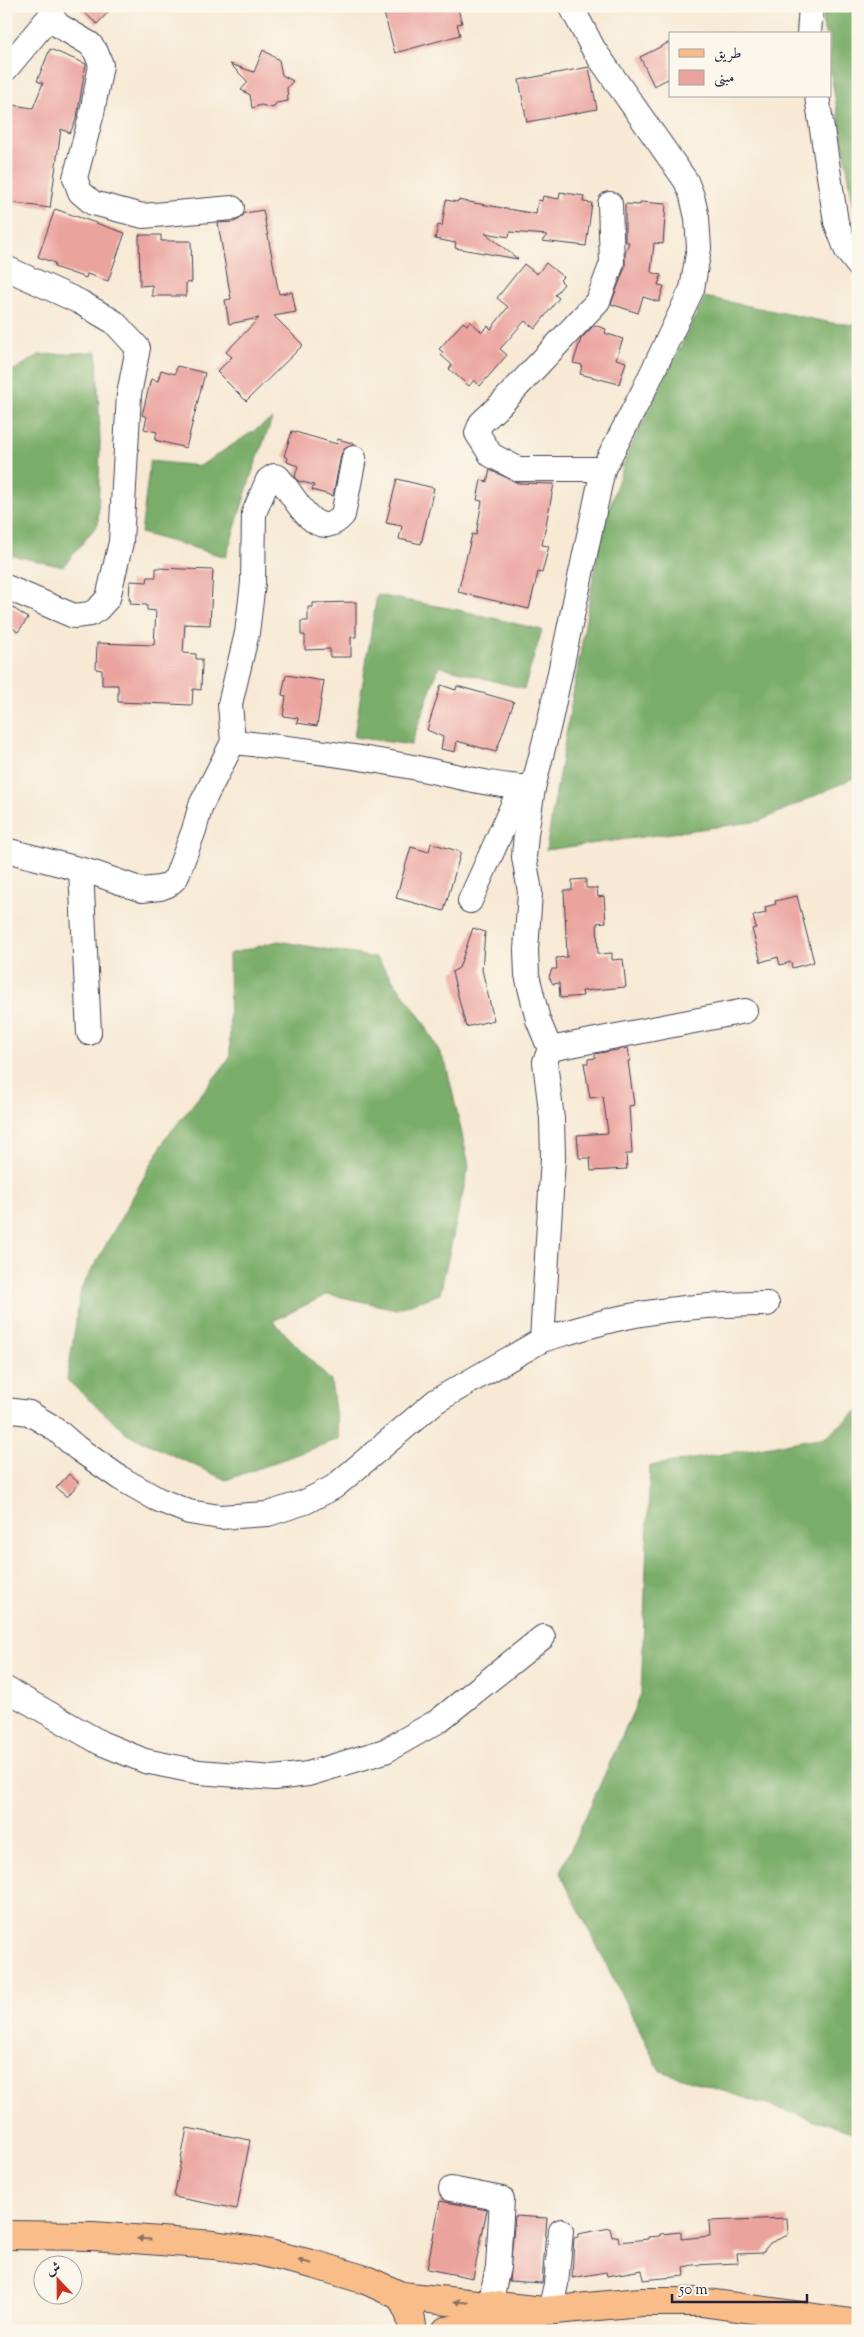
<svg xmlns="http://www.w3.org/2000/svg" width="864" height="2337" font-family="'Sorts Mill Goudy',Amiri,serif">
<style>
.forest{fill:#7aad69;stroke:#4e6852}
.building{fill:#eba39e}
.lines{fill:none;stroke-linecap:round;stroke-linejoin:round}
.minor-casing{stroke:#424052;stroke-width:26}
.major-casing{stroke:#424052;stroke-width:30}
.minor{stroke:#fff;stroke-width:24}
.major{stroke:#f8bd89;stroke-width:28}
.oneway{fill:#8d7062}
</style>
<rect width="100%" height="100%" fill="#fbf7ec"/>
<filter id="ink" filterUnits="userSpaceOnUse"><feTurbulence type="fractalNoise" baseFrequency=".02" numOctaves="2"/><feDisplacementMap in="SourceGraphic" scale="10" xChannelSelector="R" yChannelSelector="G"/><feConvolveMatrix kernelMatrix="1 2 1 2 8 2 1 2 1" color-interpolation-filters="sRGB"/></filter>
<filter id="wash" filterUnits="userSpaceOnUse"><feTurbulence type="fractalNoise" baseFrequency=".0096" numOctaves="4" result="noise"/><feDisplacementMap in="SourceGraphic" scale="20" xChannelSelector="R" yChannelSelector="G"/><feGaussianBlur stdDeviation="1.12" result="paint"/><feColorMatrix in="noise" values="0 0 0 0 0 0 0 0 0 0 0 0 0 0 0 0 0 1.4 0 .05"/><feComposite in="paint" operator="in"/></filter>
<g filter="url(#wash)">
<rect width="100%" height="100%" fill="#f7e9d4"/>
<g class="forest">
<path d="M 827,6 L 858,6 L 858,232 L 830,68 L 830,34 L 825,34 L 822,20 Z"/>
<path d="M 705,297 L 832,323 L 858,325 L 858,776 L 760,821 L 546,850 L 601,532 L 628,452 Z"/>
<path d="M 97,352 L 100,442 L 98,524 L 63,567 L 6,554 L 6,371 L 9,373 L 39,355 Z"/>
<path d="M 272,419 L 252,473 L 226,557 L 141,533 L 150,461 L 200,466 Z"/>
<path d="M 377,595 L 464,611 L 542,630 L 524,689 L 439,666 L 411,745 L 354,737 Z"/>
<path d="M 278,941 L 377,958 L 423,1021 L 446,1064 L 469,1165 L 440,1294 L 396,1309 L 328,1294 L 273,1321 L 331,1381 L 339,1439 L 226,1480 L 129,1435 L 67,1380 L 81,1289 L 166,1138 L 230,1058 L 229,954 Z"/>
<path d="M 858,1410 L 858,2134 L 660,2071 L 560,1873 L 641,1694 L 650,1466 L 826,1437 Z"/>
</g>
<g id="blocks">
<g class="building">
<path d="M 77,6 L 114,6 L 97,24 Z"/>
<path d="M 382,6 L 457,6 L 462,23 L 457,24 L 460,35 L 395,53 Z"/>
<path d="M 670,42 L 670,78 L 654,86 L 640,57 Z"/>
<path d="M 50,49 L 86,64 L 77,117 L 70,133 L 61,129 L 50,208 L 6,202 L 6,104 L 33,108 L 43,83 L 37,81 Z"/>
<path d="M 263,50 L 279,60 L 282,75 L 293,81 L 287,88 L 288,101 L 276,103 L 273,108 L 261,105 L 252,108 L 250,95 L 241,90 L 248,82 L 230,64 L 254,72 Z"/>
<path d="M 589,67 L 597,109 L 527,122 L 519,80 Z"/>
<path d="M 560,192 L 584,196 L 583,202 L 592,203 L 586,246 L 542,241 L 547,235 L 510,232 L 509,237 L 485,233 L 518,259 L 455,248 L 456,243 L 435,239 L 438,225 L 442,226 L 446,200 L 457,202 L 458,200 L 536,214 L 538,200 L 542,201 L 543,196 L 559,199 Z"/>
<path d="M 640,202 L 666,204 L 663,244 L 654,243 L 651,272 L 661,275 L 658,285 L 664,286 L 659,302 L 643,297 L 638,313 L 611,304 L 625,267 L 625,253 L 629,242 L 625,242 L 625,204 L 640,205 Z"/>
<path d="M 55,209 L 125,233 L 108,281 L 87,274 L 86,278 L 54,267 L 55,263 L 38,257 Z"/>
<path d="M 263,210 L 279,294 L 292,292 L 296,312 L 274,316 L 303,345 L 246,401 L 217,372 L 232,357 L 226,352 L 259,318 L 229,324 L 225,300 L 231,299 L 218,223 L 234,222 L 240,219 L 245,213 Z"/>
<path d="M 139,235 L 161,235 L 161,241 L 191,241 L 192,282 L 186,283 L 186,296 L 152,296 L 152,285 L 140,286 Z"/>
<path d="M 546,263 L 563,277 L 560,280 L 564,284 L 555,295 L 559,298 L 535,329 L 525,321 L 521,325 L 500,349 L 507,355 L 480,386 L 474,380 L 469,386 L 449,369 L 452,365 L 441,355 L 443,352 L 439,349 L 463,322 L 467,325 L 470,321 L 482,332 L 488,326 L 491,329 L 508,307 L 497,298 L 524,264 L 537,274 Z"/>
<path d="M 594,325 L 606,329 L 605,333 L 623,339 L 616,359 L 626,362 L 619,384 L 580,374 L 582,365 L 573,363 L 581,339 Z"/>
<path d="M 177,366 L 205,373 L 186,448 L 155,440 L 157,432 L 144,429 L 147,417 L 142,415 L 151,379 L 158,381 L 161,370 L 175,374 Z"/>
<path d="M 292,431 L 337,444 L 338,439 L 355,444 L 344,449 L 341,455 L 333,496 L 312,490 L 314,485 L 298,481 L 295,476 L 298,466 L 287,462 L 288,458 L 284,456 Z"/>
<path d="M 490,470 L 518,483 L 554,484 L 542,545 L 549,546 L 542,573 L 538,572 L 529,609 L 458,592 L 472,534 L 476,535 L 482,501 L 477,500 L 481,480 L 487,482 Z"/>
<path d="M 397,479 L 434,488 L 421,544 L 399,539 L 402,526 L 386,523 Z"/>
<path d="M 156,568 L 213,570 L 210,625 L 185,624 L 183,653 L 196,654 L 196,659 L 202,659 L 202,663 L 201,690 L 193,689 L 192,705 L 118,702 L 118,685 L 102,685 L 102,670 L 96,669 L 97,643 L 154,645 L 156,611 L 147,610 L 147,605 L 130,604 L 131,600 L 129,600 L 130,581 L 147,582 L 148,577 L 156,577 Z"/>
<path d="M 356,602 L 356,637 L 351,637 L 351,657 L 330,657 L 330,649 L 305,650 L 305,635 L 301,635 L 301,621 L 308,621 L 308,607 L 313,607 L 313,603 Z"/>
<path d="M 6,603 L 28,618 L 18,632 L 6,623 Z"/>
<path d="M 286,675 L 324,681 L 317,726 L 297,723 L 298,718 L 283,716 L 286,696 L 282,695 Z"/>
<path d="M 441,685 L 456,690 L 457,686 L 514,702 L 496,752 L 457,741 L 455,752 L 441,749 L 443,737 L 427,730 Z"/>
<path d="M 431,843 L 461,852 L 444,911 L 396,898 L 411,847 L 429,852 Z"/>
<path d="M 586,879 L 586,888 L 597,888 L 598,897 L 604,896 L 606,922 L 597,923 L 598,954 L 612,953 L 612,960 L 623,959 L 626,987 L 582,991 L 583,996 L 560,998 L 559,983 L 553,984 L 549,977 L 552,969 L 557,969 L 556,958 L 567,957 L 564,890 L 572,890 L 572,880 Z"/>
<path d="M 797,896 L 814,962 L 792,968 L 791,962 L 780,965 L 778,957 L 761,962 L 752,929 L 756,928 L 753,916 L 766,913 L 765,907 L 776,904 L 775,901 Z"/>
<path d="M 473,928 L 485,932 L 482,970 L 494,1020 L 466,1027 L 452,972 L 459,968 Z"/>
<path d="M 628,1048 L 630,1061 L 628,1061 L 634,1105 L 629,1106 L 632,1154 L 626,1154 L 627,1169 L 591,1171 L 590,1158 L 579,1158 L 577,1135 L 608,1133 L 603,1096 L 590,1098 L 584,1063 L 588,1063 L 588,1059 L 595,1058 L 595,1054 Z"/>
<path d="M 69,1474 L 79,1483 L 67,1497 L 56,1488 Z"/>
<path d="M 187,2128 L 250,2140 L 237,2209 L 174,2197 Z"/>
<path d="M 440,2201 L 487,2210 L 473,2278 L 427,2269 Z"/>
<path d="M 515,2216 L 547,2218 L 542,2283 L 509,2281 Z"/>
<path d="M 787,2218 L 788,2235 L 770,2243 L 762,2253 L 737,2254 L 738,2263 L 693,2265 L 684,2267 L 685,2276 L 643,2280 L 642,2270 L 607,2276 L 606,2272 L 572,2278 L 574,2238 L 578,2237 L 578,2234 L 610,2228 L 612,2237 L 618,2236 L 619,2242 L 648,2239 L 648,2237 L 660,2236 L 660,2234 L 681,2232 L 681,2239 L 710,2236 L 709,2221 Z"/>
</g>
</g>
</g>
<g filter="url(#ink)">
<use href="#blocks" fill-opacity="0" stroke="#424052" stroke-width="1"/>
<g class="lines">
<defs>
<g id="minor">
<path d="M 51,15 L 58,25 L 90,44 L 96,52 L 101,65 L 92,113 L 75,178 L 80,192 L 93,203 L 143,216 L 232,208"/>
<path d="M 809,34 L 811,6"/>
<path d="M 6,69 L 51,15 L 53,6"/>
<path d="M 817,96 L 836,222 L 847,251 L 858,265"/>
<path d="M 6,268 L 80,302 L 114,322 L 138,348 L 129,394 L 121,542 L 108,598 L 98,609 L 90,614 L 74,616 L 6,587"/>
<path d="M 603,469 L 518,469 L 491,455 L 477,433 L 481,423 L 501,404 L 598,301 L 612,263 L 610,204"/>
<path d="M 233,742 C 292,748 349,755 407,766 C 449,774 490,786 533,788"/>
<path d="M 6,850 L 94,873 L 142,890 L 160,888 L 168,885 L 176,878 L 194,830 L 201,805 L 233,742 L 230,704 L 247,633 L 253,583 L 254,513 L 268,480 L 274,476 L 278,477 C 294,493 315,547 343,515 L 354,458"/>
<path d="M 81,870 L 89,1033"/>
<path d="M 470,901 L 521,787"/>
<path d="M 550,1049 L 745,1011"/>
<path d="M 542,1340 C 566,1333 591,1325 616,1319 C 665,1308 717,1304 767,1304"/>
<path d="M 6,1410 L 29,1413 L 54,1428 L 77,1448 L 120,1478 L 157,1499 L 189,1512 L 220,1517 L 268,1514 L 305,1502 L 334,1487 L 436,1401 L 542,1340 L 553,1158 L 552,1119 L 545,1062 L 550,1049 L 538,1020 L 527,975 L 526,950 L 530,892 L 524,857 L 526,834 L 533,788 L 550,720 L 603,469 L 643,392 L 692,289 L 699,248 L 697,218 L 692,196 L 686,181 L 594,50 L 571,6"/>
<path d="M 6,1689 L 101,1743 L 145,1761 L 199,1772 L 274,1778 L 308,1774 L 385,1751 L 438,1721 L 543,1637"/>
<path d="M 451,2189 L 502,2199 L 498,2267 L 490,2305"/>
<path d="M 550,2311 L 556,2284 L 561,2231"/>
</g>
<g id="major">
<path d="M 6,2235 L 93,2236 L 214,2245 L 257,2251 L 316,2265 L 366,2280 L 401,2296 L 544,2311"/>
<path d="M 401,2296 L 410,2315 L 413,2331"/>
<path d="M 446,2331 L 544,2311 L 641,2302 L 701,2302 L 858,2324"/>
</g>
</defs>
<use href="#minor" class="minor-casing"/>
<use href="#major" class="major-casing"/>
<use href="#minor" class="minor"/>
<use href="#major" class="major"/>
</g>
<defs><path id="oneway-solid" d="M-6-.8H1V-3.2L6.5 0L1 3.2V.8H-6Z" transform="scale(1.25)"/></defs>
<g class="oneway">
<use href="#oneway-solid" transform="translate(144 2239) rotate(-176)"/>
<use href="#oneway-solid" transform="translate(305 2262) rotate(-166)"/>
<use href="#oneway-solid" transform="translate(461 2302) rotate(-174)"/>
</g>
</g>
<rect width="864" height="2337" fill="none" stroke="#fbf7ec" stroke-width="25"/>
<rect x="669" y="32" width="162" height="65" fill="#fbf7ec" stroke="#a4a2a5"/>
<rect x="679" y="49" width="25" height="8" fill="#f8bd89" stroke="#a4a2a5"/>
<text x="714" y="58" font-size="15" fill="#22223b">طريق</text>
<rect x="679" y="70" width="25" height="15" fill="#eba39e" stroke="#a4a2a5"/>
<text x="714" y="82" font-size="15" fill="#22223b">مبنى</text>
<g transform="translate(58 2280) rotate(338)"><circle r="24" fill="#fbf7ec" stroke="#a4a2a5"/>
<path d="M0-4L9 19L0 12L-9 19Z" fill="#c8321e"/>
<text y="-8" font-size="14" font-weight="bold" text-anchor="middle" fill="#22223b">ش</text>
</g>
<path d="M672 2294v8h135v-8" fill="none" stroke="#22223b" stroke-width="2.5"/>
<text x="679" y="2294" font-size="15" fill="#22223b" stroke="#fbf7ec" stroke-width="4" paint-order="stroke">50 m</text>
</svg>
